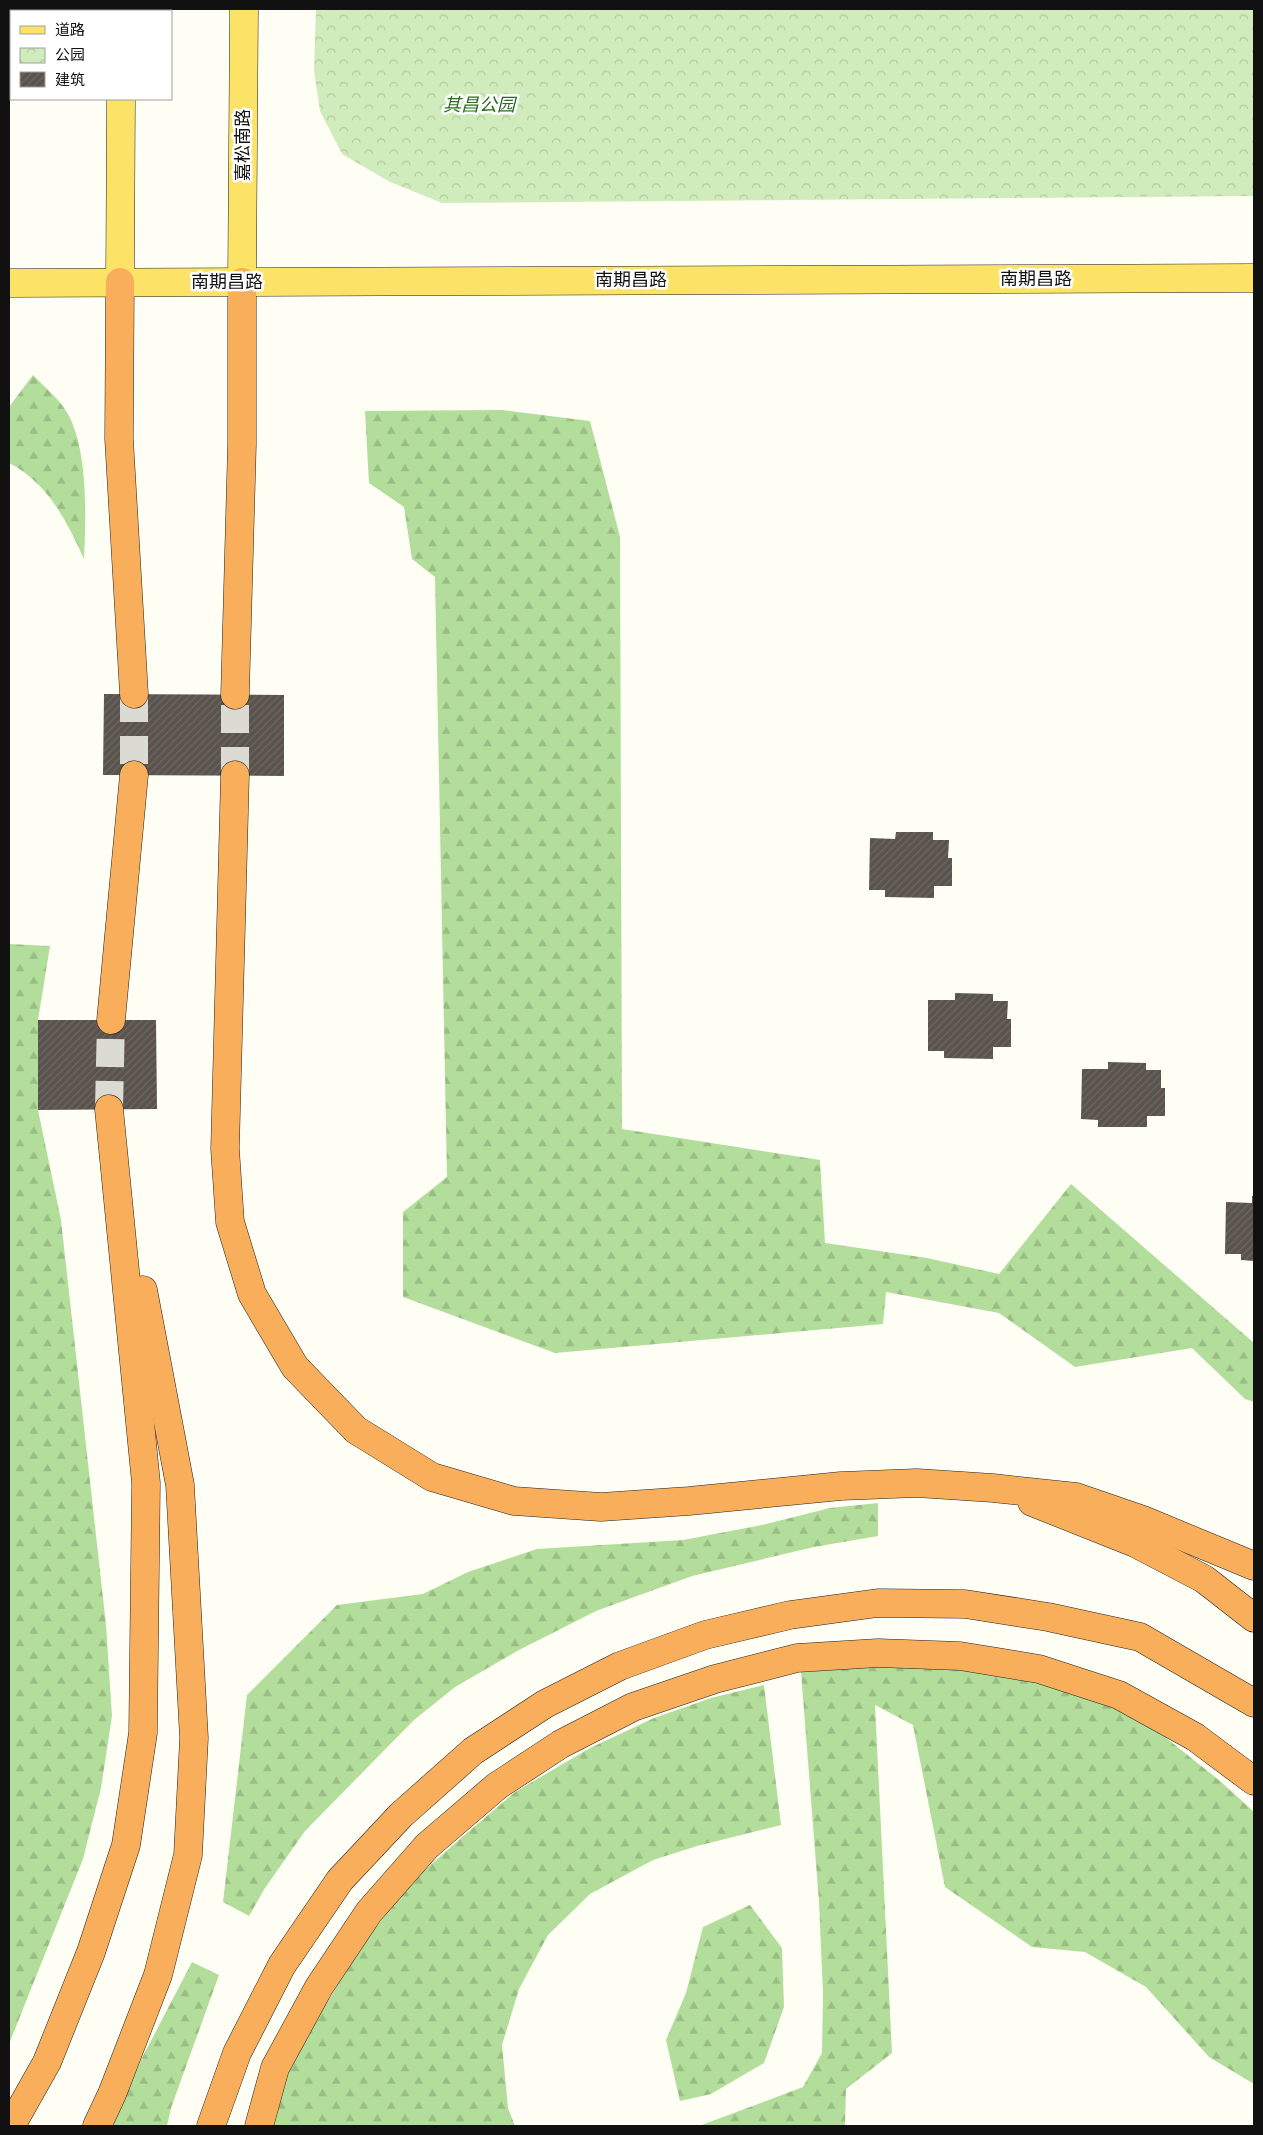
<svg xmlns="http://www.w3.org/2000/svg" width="1263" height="2135" font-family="Merriweather,'Noto Sans SC',serif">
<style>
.forest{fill:url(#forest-firs)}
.park{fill:url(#park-crowns)}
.building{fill:url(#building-hatch)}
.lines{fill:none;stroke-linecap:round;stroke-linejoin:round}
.highway-tunnel{stroke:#dbdad3;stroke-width:28;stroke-dasharray:28 14;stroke-linecap:butt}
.major-casing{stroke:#222;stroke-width:29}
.highway-casing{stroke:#222;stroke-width:29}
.major{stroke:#fce368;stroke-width:28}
.highway{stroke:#f8ae5a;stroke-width:28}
.labels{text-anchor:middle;stroke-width:5;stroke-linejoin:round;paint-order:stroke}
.park-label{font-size:18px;font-style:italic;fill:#286c1d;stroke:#fff}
.street-label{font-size:18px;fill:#111;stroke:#fff}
</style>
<defs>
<pattern id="forest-firs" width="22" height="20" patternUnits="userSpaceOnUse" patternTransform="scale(1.25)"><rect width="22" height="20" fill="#b3dd9a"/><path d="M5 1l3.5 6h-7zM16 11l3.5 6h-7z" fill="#99bd84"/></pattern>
<pattern id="park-crowns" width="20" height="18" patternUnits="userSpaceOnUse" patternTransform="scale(1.25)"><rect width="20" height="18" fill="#d1ecbc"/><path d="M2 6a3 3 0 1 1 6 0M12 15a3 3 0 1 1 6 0" fill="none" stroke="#b2c9a1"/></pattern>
<pattern id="building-hatch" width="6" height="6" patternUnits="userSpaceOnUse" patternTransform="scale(1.25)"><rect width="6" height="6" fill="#5a534d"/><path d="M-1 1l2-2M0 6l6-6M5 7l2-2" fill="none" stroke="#6d6762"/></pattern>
</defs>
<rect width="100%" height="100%" fill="#fffef5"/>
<g class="forest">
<path d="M 33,375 C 43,386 56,396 64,408 C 89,443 86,517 84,559 C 67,521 47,482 9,463 L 9,407 Z"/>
<path d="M 502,410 L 590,421 L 620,537 L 622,1129 L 820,1160 L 825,1243 L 927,1258 L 999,1274 L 1071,1184 L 1254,1343 L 1254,1402 L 1245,1399 L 1192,1348 L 1075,1367 L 999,1313 L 886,1292 L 883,1324 L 555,1353 L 403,1297 L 403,1212 L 447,1177 L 435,577 L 412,559 L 404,507 L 369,483 L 365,411 Z"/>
<path d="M 9,944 L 50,946 L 38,1020 L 38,1110 L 61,1220 L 106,1625 L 112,1716 L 101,1788 L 83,1859 L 9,2044 Z"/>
<path d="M 878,1503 L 878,1536 L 814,1547 L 692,1576 L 596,1611 L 519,1650 L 455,1687 L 414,1720 L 305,1831 L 265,1888 L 249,1916 L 223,1902 L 247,1695 L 337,1605 L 423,1594 L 468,1572 L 537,1549 L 683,1540 L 762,1525 L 830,1508 Z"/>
<path d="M 874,1667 L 957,1669 L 1026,1678 L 1099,1699 L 1165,1737 L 1220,1781 L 1254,1812 L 1254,2084 L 1209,2057 L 1146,1987 L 1085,1952 L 1032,1947 L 945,1887 L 913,1725 L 875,1705 L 892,2053 L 846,2089 L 845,2126 L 699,2126 L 803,2087 L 822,2053 L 823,1993 L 819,1902 L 801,1672 Z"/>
<path d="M 764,1685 L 781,1825 L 697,1846 L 653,1860 L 590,1894 L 548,1935 L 519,1989 L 502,2045 L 508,2108 L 515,2126 L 271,2126 L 290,2063 L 360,1949 L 407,1886 L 453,1845 L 515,1792 L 590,1748 L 654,1718 L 711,1698 Z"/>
<path d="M 750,1905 L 782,1948 L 784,2007 L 764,2063 L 711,2094 L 680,2101 L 666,2040 L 686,1993 L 703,1927 Z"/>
<path d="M 192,1962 L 219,1975 L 171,2108 L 167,2126 L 112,2126 L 142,2058 Z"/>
</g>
<path class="park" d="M 316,9 L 1254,9 L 1254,196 L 442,203 L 390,182 L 342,154 L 320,111 L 314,71 Z"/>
<g class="building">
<path d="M 104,694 L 284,695 L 284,776 L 103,775 Z"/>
<path d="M 896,832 L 933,832 L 933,840 L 949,840 L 948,858 L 952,858 L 952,886 L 934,886 L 934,898 L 885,897 L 885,890 L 869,890 L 870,838 L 895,839 Z"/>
<path d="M 955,993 L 993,994 L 993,1001 L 1008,1001 L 1007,1019 L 1011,1019 L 1011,1047 L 993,1047 L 993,1059 L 944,1058 L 944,1051 L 928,1051 L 928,1000 L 955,1000 Z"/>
<path d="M 38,1020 L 156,1020 L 157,1109 L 38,1110 Z"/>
<path d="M 1108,1062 L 1146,1063 L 1146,1070 L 1161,1070 L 1161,1088 L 1165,1088 L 1165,1116 L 1147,1116 L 1147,1127 L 1098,1127 L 1098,1120 L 1081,1119 L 1082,1069 L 1108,1069 Z"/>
<path d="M 1252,1196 L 1254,1196 L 1254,1261 L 1241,1260 L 1241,1254 L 1225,1254 L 1226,1202 L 1252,1203 Z"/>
</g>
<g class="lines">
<g class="highway-tunnel">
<path d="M 134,694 L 134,775"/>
<path d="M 235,775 L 235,695"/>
<path d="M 109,1109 L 111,1020"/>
</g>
<defs>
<g id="major">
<path d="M 122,11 L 122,9"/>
<path d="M 120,282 L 121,99"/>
<path d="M 242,282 L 244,9"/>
<path d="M 9,283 L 1254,278"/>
</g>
<g id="highway">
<path d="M 120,282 L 119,439 L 134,694"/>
<path d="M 235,695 L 242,444 L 242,282"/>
<path d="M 235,775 L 225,1149 L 230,1222 L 252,1294 L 295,1367 L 356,1430 L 432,1477 L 514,1501 L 601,1507 L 689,1501 L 841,1486 L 917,1483 L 993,1488 L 1076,1497 L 1143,1520 L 1254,1566"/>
<path d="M 111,1020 L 134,775"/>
<path d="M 1032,1502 L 1135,1543 L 1204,1579 L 1254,1618"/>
<path d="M 11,2126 L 47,2062 L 91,1952 L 126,1845 L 143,1733 L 146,1483 L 109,1109"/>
<path d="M 97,2126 L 112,2094 L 158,1975 L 188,1855 L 194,1738 L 180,1485 L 143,1290"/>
<path d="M 211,2126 L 237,2053 L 282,1965 L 340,1880 L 401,1815 L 473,1751 L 545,1704 L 620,1666 L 705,1635 L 790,1615 L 878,1603 L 965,1604 L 1048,1617 L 1140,1637 L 1254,1703"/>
<path d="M 259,2126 L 275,2068 L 319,1987 L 369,1912 L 427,1846 L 497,1786 L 561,1744 L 633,1707 L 715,1679 L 797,1658 L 878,1653 L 960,1656 L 1039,1669 L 1119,1695 L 1195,1737 L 1254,1781"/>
</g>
</defs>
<use href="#major" class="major-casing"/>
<use href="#highway" class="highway-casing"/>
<use href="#major" class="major"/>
<use href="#highway" class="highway"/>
</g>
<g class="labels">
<g class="park-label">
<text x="479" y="111">其昌公园</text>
</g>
<g class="street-label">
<text transform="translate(243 145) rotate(-90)" y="6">嘉松南路</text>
<text x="1036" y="285">南期昌路</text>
<text x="631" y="286">南期昌路</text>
<text x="227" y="288">南期昌路</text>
</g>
</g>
<rect width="1263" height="2135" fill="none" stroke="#111111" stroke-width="20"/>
<rect x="10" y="10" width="162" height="90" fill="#ffffff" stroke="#a0a0a0"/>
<rect x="20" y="26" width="25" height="8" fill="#fce368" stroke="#a0a0a0"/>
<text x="55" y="35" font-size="15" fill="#111111">道路</text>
<rect x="20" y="48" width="25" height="15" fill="url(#park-crowns)" stroke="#a0a0a0"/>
<text x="55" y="60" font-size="15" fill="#111111">公园</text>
<rect x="20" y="72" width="25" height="15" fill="url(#building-hatch)" stroke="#a0a0a0"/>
<text x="55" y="85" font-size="15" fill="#111111">建筑</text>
</svg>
